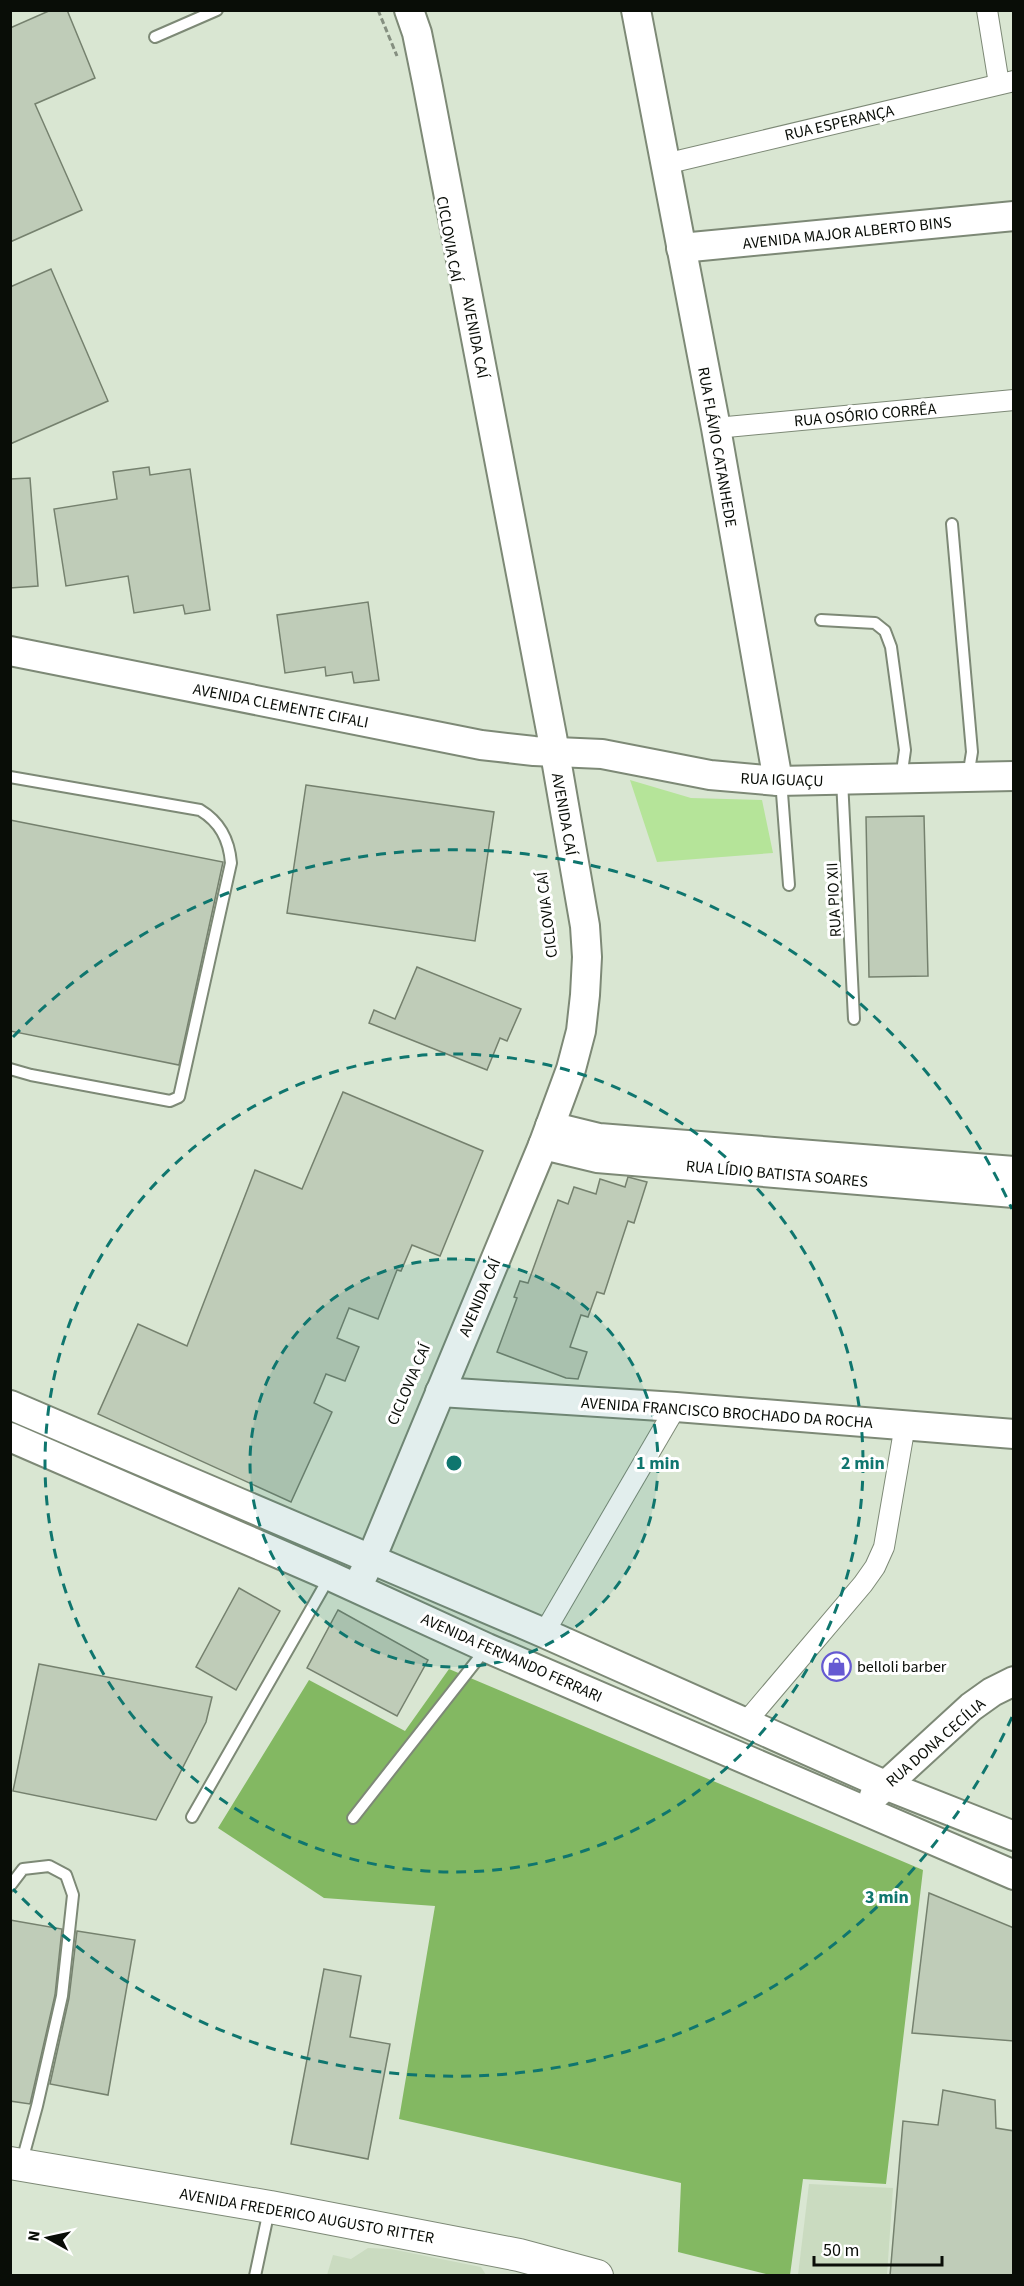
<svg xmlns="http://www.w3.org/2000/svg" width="1024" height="2286" font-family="'Source Sans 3',sans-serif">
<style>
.built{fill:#cadbc0}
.green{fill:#b5e499}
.forest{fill:#83b862}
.building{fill:#bfccb8;stroke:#75816e;stroke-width:1.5}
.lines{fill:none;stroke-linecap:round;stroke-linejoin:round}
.lane-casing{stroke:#7d8976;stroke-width:14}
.street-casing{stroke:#7d8976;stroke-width:22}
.secondary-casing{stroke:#7d8976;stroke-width:32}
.primary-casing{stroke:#7d8976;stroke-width:34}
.path{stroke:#858f80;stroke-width:3;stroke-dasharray:6 3;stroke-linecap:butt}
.lane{stroke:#fff;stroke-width:10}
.street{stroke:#fff;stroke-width:20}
.secondary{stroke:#fff;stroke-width:28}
.primary{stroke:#fff;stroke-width:32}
.ring{fill:none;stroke:#0f766e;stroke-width:3;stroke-dasharray:10 8}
.labels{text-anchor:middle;stroke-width:6;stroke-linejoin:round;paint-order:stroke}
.street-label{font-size:16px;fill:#090d07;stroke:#fff}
.poi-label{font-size:16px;fill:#090d07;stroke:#fff;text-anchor:start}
.centre{fill:#0f766e;stroke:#fff;stroke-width:3}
.ring-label{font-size:18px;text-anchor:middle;font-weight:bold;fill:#0f766e;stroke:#fff;stroke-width:6;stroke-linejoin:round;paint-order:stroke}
</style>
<rect width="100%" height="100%" fill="#d9e6d2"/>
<g class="built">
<path d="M 809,2184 L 893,2188 L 887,2275 L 798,2275 Z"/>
<path d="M 368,2248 L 391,2249 L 481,2267 L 486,2275 L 327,2275 L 333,2255 L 351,2259 Z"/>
</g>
<path class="green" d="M 630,780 L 691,798 L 762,800 L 773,853 L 657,862 Z"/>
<path class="forest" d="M 449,1669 L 923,1870 L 886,2184 L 803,2179 L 790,2275 L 770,2275 L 678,2252 L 681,2183 L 399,2119 L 435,1906 L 324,1898 L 218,1828 L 309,1680 L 405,1731 Z"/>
<g class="building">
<path d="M 51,10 L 67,10 L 95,78 L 35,104 L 82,210 L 10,242 L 10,28 Z"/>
<path d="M 51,269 L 108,401 L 10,444 L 10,287 Z"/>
<path d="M 149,467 L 150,475 L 190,469 L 210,610 L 185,614 L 183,605 L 134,613 L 128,576 L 66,586 L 54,509 L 117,499 L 113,472 Z"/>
<path d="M 30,478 L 38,586 L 10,588 L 10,479 Z"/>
<path d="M 368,602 L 379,680 L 354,683 L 352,672 L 326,676 L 325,667 L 285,673 L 277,615 Z"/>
<path d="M 306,785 L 494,812 L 475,941 L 287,913 Z"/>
<path d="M 924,816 L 928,976 L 869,977 L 866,817 Z"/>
<path d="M 10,820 L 223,862 L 179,1065 L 10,1031 Z"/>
<path d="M 417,967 L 521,1009 L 507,1041 L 500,1038 L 487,1070 L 369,1023 L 374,1010 L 395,1019 Z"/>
<path d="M 343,1092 L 483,1151 L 440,1256 L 412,1245 L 401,1271 L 397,1270 L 378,1319 L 349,1308 L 337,1338 L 359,1347 L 345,1381 L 326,1374 L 314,1403 L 332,1412 L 291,1502 L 98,1414 L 138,1324 L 187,1346 L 255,1170 L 302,1189 Z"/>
<path d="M 628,1177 L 647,1182 L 634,1223 L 628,1221 L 604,1294 L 597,1292 L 588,1317 L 581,1315 L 570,1347 L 587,1352 L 578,1379 L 566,1378 L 497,1352 L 517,1298 L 514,1297 L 520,1281 L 528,1283 L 558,1200 L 568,1204 L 574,1187 L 596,1194 L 600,1179 L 625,1187 Z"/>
<path d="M 239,1588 L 280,1611 L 236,1690 L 196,1667 Z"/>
<path d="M 338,1610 L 428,1660 L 397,1716 L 307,1668 Z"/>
<path d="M 39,1664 L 212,1697 L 206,1722 L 156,1820 L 13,1791 Z"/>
<path d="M 929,1893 L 1014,1928 L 1014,2041 L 912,2033 Z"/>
<path d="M 10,1920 L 62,1929 L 55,1995 L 30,2104 L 10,2101 Z"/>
<path d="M 77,1931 L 135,1940 L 108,2095 L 50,2084 L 69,1998 Z"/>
<path d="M 324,1969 L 361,1976 L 350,2037 L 390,2044 L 368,2159 L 291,2144 Z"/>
<path d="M 943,2090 L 995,2100 L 996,2128 L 1014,2131 L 1014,2276 L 890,2276 L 903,2121 L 938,2125 Z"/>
</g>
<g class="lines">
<defs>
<g id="lane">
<path d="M 155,37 L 217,10"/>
<path d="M 952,524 L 972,752 L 968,777"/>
<path d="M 821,620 L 875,623 L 885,631 L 891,647 L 905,750 L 901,779"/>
<path d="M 10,777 L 200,810 C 220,822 229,839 231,863 L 179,1097 L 170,1101 L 31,1075 L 10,1069"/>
<path d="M 842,780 L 854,1019"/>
<path d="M 778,781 L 782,793 L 789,885"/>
<path d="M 192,1817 L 330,1576"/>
<path d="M 353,1818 L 485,1650"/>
<path d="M 10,1886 L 23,1869 L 49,1866 L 66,1875 L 73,1895 L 62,1996 L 37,2106 L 22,2161"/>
<path d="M 255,2276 L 269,2210"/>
</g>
<g id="street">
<path d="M 987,10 L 999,84"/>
<path d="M 665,164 L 1014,81"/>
<path d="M 716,428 L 1014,400"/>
<path d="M 544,1633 L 676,1407"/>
<path d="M 746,1722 L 863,1584 L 875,1567 L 884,1547 L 905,1425"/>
</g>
<g id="secondary">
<path d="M 636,10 L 716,428 L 778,781"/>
<path d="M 681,248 L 1014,216"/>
<path d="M 10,651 L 481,745 L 534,751 L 602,754 L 710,775 L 778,781 L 1014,776"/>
<path d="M 550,1126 L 599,1138 L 1014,1171"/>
<path d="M 543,1145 L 597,1158 L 1014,1193"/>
<path d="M 440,1392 L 676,1407 L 1014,1434"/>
<path d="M 10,1405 L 544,1633 L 885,1785 L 1014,1836"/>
<path d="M 10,1437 L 330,1576 L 487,1648 L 1014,1875"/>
<path d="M 357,1587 L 371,1559 L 543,1145 L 571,1069 L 581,1031 L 585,995 L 587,957 L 585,926 L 552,736 L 427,82 L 417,33 L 409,10"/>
<path d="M 874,1796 L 971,1707 L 992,1692 L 1014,1681"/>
</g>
<path id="primary" d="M 10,2163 L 270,2207 L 519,2255 L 597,2276"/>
</defs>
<use href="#lane" class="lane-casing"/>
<use href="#street" class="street-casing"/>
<use href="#secondary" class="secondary-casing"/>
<use href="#primary" class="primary-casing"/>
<path class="path" d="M 378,10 L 397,56"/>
<use href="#lane" class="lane"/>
<use href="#street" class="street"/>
<use href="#secondary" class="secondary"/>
<use href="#primary" class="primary"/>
</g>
<circle cx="454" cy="1463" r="204" fill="#0f766e" fill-opacity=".12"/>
<g class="ring">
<circle cx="454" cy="1463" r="204"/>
<circle cx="454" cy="1463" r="409"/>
<path d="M1012 1717A613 613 0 0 1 13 1889M13 1037A613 613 0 0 1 1012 1209"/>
</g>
<defs>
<symbol id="shop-ring" viewBox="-11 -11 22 22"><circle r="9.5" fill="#fff" stroke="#6559d2" stroke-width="1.5"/><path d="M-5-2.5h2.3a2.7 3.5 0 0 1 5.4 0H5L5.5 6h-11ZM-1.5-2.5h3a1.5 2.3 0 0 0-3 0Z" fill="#6559d2"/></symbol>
</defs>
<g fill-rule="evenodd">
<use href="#shop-ring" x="820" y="1650" width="33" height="33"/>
</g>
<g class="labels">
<g class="street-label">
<text transform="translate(839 122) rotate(-13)" y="6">RUA ESPERANÇA</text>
<text transform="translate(847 232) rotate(-6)" y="6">AVENIDA MAJOR ALBERTO BINS</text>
<text transform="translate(450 239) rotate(80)" y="6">CICLOVIA CAÍ</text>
<text transform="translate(476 337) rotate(79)" y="6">AVENIDA CAÍ</text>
<text transform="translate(865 414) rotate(-5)" y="6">RUA OSÓRIO CORRÊA</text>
<text transform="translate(718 447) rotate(80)" y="6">RUA FLÁVIO CATANHEDE</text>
<text transform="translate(281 705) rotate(11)" y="6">AVENIDA CLEMENTE CIFALI</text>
<text transform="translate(782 779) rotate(2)" y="6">RUA IGUAÇU</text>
<text transform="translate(565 814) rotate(80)" y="6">AVENIDA CAÍ</text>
<text transform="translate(833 900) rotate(-93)" y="6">RUA PIO XII</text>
<text transform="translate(546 915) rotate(-97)" y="6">CICLOVIA CAÍ</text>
<text transform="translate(777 1173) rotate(5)" y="6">RUA LÍDIO BATISTA SOARES</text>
<text transform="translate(479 1297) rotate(-67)" y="6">AVENIDA CAÍ</text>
<text transform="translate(408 1384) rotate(-67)" y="6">CICLOVIA CAÍ</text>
<text transform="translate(727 1412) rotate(4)" y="6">AVENIDA FRANCISCO BROCHADO DA ROCHA</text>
<text transform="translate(512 1657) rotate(24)" y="6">AVENIDA FERNANDO FERRARI</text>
<text transform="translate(935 1742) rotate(-41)" y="6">RUA DONA CECÍLIA</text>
<text transform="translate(307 2215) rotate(10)" y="6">AVENIDA FREDERICO AUGUSTO RITTER</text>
</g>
<g class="poi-label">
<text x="857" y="1672">belloli barber</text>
</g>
</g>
<circle cx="454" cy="1463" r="9" class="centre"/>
<g class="ring-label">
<text x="658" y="1469">1 min</text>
<text x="863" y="1469">2 min</text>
<text x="887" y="1903">3 min</text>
</g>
<rect width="1024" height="2286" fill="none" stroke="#090d07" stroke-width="24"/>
<g transform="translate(48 2238) rotate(278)" stroke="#ffffff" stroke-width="4.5" paint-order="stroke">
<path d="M0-4.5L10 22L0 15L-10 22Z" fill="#090d07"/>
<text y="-9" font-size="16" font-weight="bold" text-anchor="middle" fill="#090d07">N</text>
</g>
<path d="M814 2256v9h128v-9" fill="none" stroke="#090d07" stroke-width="3"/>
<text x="823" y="2256" font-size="18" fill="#090d07" stroke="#ffffff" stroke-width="4.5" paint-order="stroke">50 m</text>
</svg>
